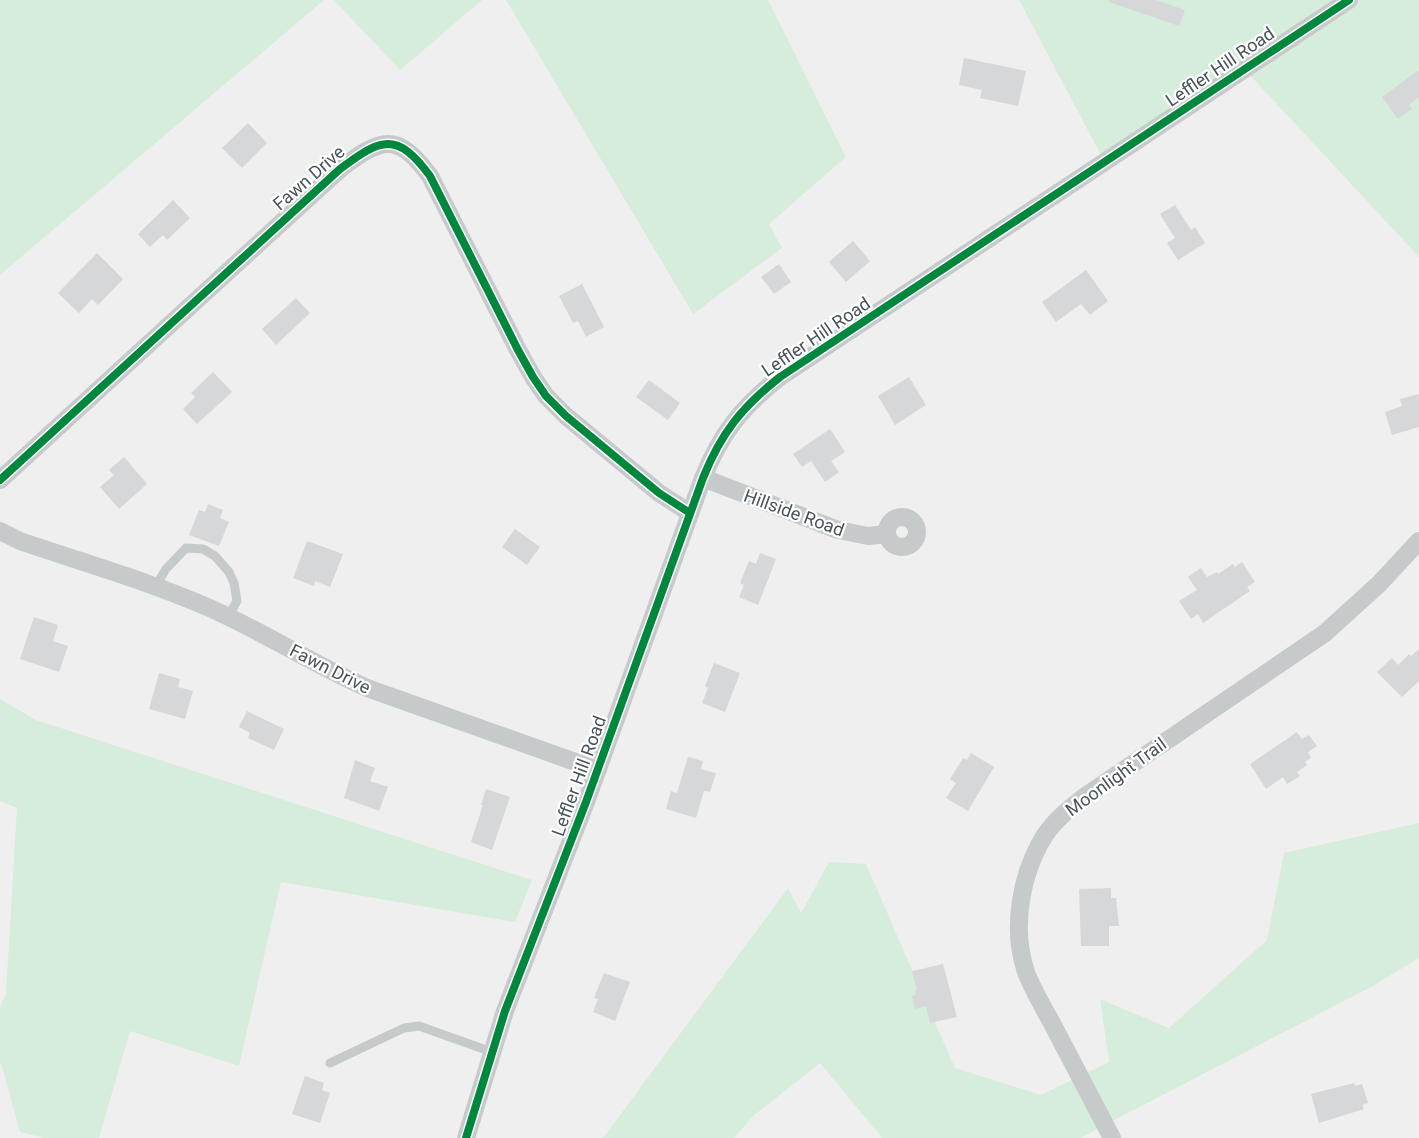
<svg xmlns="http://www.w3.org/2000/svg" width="1419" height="1138" font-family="Roboto,sans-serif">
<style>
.green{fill:#d6eddc}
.building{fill:#d6d7d8}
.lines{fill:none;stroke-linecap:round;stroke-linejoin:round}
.lane{stroke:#c7cacb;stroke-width:9}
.street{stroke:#c7cacb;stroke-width:18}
.cycleway-casing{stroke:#fff;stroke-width:11}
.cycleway{stroke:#00873e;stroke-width:8}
.labels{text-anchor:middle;stroke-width:4.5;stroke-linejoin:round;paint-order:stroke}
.street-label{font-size:18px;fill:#48535a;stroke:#fff}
</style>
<rect width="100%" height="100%" fill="#f0efef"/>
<g class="green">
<path d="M 0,0 L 324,0 L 0,275 Z"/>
<path d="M 334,0 L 482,0 L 400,70 Z"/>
<path d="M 506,0 L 768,0 L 846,157 L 769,224 L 782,248 L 693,314 Z"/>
<path d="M 1019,0 L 1419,0 L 1419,257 L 1245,70 L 1104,161 Z"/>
<path d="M 0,699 L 36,720 L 532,880 L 515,922 L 281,882 L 239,1066 L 130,1031 L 99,1138 L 44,1138 L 20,1132 L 1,1063 L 0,1066 L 0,1007 L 6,994 L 17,808 L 0,801 Z"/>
<path d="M 1419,823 L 1419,958 L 1371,987 L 1080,1138 L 882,1138 L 820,1063 L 753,1116 L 734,1138 L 603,1138 L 788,888 L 801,913 L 829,862 L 866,864 L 955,1068 L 1041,1095 L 1109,1062 L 1100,999 L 1169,1028 L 1267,940 L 1284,853 Z"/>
</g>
<g class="building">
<path d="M 1109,0 L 1156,0 L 1185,10 L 1179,26 L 1109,2 Z"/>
<path d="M 964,58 L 1026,71 L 1018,106 L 980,98 L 982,90 L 959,85 Z"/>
<path d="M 1419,70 L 1419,97 L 1409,105 L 1412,109 L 1398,119 L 1382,97 Z"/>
<path d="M 248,123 L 267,143 L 242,168 L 222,148 Z"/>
<path d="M 173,200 L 190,218 L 167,240 L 163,235 L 150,247 L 138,234 Z"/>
<path d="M 1175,205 L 1191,230 L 1195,227 L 1205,243 L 1178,260 L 1167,243 L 1175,238 L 1160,214 Z"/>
<path d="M 853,241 L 870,261 L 846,282 L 829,262 Z"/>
<path d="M 97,253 L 123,279 L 98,305 L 92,299 L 79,313 L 58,293 Z"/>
<path d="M 779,264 L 791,282 L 774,294 L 761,277 Z"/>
<path d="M 1086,270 L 1108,301 L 1090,315 L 1081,304 L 1056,322 L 1042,302 Z"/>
<path d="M 582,284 L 604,327 L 586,337 L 578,321 L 573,323 L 559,296 Z"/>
<path d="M 296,298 L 310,313 L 276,345 L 262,329 Z"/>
<path d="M 213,372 L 232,392 L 197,424 L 183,409 L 195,397 L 191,393 Z"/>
<path d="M 909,377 L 926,405 L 895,425 L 878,396 Z"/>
<path d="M 649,380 L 680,403 L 668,420 L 636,397 Z"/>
<path d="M 1419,394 L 1419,427 L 1392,435 L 1385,412 L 1402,406 L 1400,399 Z"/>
<path d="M 830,429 L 845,452 L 831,461 L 839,472 L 825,482 L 811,461 L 802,467 L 793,454 Z"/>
<path d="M 124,457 L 147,484 L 119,509 L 100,487 L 114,475 L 109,470 Z"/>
<path d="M 208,504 L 223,510 L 220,518 L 229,522 L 219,546 L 189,535 L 199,510 L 205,512 Z"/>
<path d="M 515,529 L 540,547 L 527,565 L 502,547 Z"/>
<path d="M 307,541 L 343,554 L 330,587 L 315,581 L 314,586 L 293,578 Z"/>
<path d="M 760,553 L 776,559 L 758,605 L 739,597 L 744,585 L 740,583 L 749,561 L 756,564 Z"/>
<path d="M 1242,562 L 1255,582 L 1247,587 L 1250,591 L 1203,623 L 1198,614 L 1191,619 L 1179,601 L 1197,590 L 1188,577 L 1201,568 L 1207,577 L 1217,572 L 1218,574 L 1233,564 L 1235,567 Z"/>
<path d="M 34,617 L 58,625 L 53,641 L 68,646 L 59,672 L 20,659 Z"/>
<path d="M 1419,649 L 1419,681 L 1402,697 L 1377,672 L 1392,658 L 1398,665 L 1409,654 L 1411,656 Z"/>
<path d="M 714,663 L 740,673 L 725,712 L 702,703 L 708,688 L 705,686 Z"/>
<path d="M 159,673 L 180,679 L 178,687 L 193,691 L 185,719 L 149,709 Z"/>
<path d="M 247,711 L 284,729 L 274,750 L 248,738 L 250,733 L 239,727 Z"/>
<path d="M 1297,732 L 1302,739 L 1309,735 L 1317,746 L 1308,752 L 1311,758 L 1305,762 L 1307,765 L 1297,772 L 1300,776 L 1287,784 L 1283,777 L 1266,789 L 1250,764 Z"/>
<path d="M 971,753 L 994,767 L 968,811 L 946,798 L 956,783 L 950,779 L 963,758 L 967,760 Z"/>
<path d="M 688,757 L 703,761 L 701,769 L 716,773 L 710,792 L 704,791 L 696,818 L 666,809 L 671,791 L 677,793 Z"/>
<path d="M 355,760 L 375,768 L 370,781 L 388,787 L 379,811 L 344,798 Z"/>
<path d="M 486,789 L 510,797 L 492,850 L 471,842 L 483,805 L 481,805 Z"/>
<path d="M 1111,888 L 1111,898 L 1116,898 L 1119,926 L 1109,926 L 1109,946 L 1081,946 L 1079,889 Z"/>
<path d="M 943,964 L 957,1017 L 930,1023 L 926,1006 L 915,1009 L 912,996 L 916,995 L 915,991 L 917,990 L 912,971 Z"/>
<path d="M 604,973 L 630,982 L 615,1021 L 593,1012 L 598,999 L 594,998 Z"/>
<path d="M 305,1076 L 324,1083 L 322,1090 L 330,1093 L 320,1123 L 292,1114 Z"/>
<path d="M 1354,1083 L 1355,1086 L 1362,1084 L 1368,1103 L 1362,1105 L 1364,1109 L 1319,1123 L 1311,1094 Z"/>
</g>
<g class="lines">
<g class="lane">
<path d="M 155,587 L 166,569 L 186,548 L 203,549 L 215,556 L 229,572 L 234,583 L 237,601 L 228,617"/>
<path d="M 330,1063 L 404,1028 L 419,1026 L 492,1052"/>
</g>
<g class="street">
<path d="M 703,478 L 838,530 L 868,536 L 887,534"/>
<path d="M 0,480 L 340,169 C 381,138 397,131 430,176 L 518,350 L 533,377 L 546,396 L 566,416 L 659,493 L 690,513"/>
<circle cx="902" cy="532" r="15"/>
<path d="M 0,531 L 20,541 C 81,562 145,580 205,606 C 261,630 312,664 367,688 L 598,770"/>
<path d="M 466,1138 L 505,1011 L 586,802 L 703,478 C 721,433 742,407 780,377 L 1349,0"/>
<path d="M 1112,1138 C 1093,1102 1074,1065 1055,1029 C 1045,1010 1033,991 1026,972 C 1011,928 1021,873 1045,835 C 1055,820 1070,808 1084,797 L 1325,633 L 1379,584 L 1419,541"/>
</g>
<defs>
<g id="cycleway">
<path d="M 0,480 L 340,169 C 381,138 397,131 430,176 L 518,350 L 533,377 L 546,396 L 566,416 L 659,493 L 690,513"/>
<path d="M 466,1138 L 505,1011 L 586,802 L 703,478 C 721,433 742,407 780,377 L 1349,0"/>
</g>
</defs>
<use href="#cycleway" class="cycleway-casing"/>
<use href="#cycleway" class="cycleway"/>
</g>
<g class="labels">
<g class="street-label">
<text transform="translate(1220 67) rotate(-34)" y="6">Leffler Hill Road</text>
<text transform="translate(309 178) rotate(-41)" y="6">Fawn Drive</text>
<text transform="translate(816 337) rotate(-34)" y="6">Leffler Hill Road</text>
<text transform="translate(794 513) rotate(20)" y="6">Hillside Road</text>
<text transform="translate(330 669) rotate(27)" y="6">Fawn Drive</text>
<text transform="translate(579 776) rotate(-70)" y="6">Leffler Hill Road</text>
<text transform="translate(1116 777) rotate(-36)" y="6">Moonlight Trail</text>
</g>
</g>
</svg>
